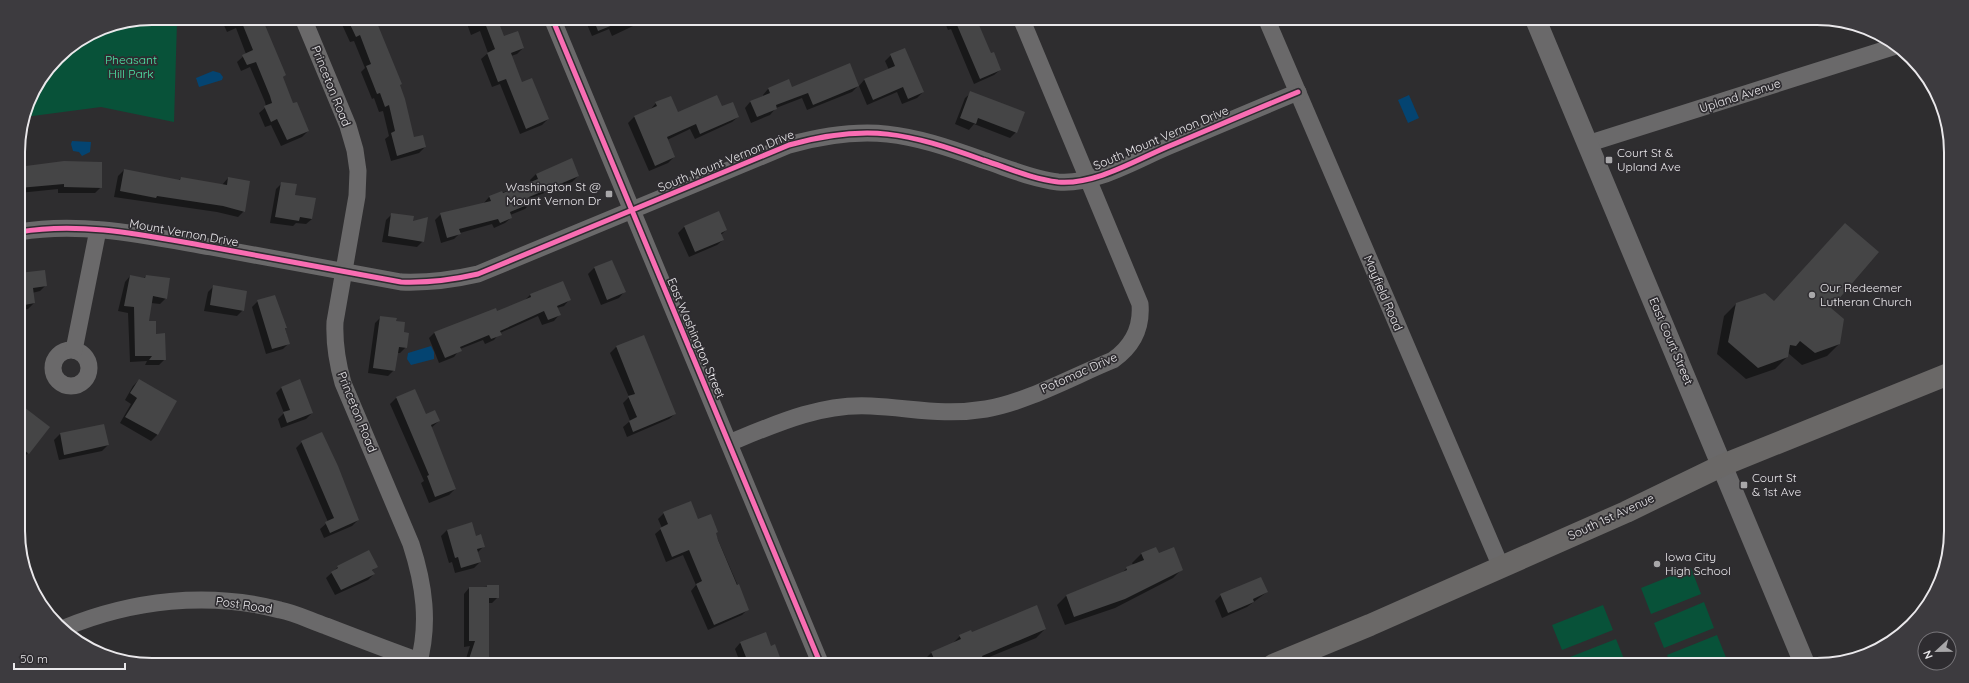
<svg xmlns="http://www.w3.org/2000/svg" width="1969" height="683" font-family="Quicksand,sans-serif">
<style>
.green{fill:#085239}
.water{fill:#044471}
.shadow{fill:#0007}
.building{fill:#454546}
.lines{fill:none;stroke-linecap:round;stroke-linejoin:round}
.minor{stroke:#6a696a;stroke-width:17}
.tertiary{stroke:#6a696a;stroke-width:21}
.secondary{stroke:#6a6867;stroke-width:22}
.cycleway-casing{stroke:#2e2c30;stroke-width:8}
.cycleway{stroke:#f96db3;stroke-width:5}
.poi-dot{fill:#a8a7a9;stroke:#2e2c30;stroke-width:1.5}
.labels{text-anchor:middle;stroke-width:3.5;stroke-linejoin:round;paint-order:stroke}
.park-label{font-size:12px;fill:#4eeaaa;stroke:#2e2c30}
.street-label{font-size:12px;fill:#eae8eb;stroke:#2e2c30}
.poi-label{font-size:12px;fill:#eae8eb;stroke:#2e2c30;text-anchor:start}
.rim{fill:none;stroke:#eae8eb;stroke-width:2}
</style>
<rect width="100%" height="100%" fill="#2e2d2f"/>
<g class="green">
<path d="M 152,18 L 175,18 L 177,22 L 174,122 L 101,107 L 25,117 L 32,92 L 63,51 L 101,28 Z"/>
<path d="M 1691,568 L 1701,594 L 1651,614 L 1641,588 Z"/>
<path d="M 1704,602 L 1714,628 L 1664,648 L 1654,623 Z"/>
<path d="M 1603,605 L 1613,630 L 1562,650 L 1552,625 Z"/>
<path d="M 1717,635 L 1727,660 L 1716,665 L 1671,665 L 1667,655 Z"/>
<path d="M 1616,639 L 1626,664 L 1568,665 L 1565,659 Z"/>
</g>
<g class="water">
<path d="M 213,71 L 220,73 L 223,77 L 222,80 L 199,87 L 196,78 Z"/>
<path d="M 1409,95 L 1419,118 L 1408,123 L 1398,100 Z"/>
<path d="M 72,141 L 91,142 L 90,152 L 82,156 L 79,152 L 73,151 L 71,144 Z"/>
<path d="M 431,346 L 434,352 L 434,359 L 411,365 L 407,359 L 408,353 Z"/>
</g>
<g class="shadow">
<path d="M 225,18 L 261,18 L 285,75 L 282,78 L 293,105 L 308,131 L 302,137 L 281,146 L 271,125 L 265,127 L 259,113 L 266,107 L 265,102 L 250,67 L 241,71 L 237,62 L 246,54 L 236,28 L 227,32 L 222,21 Z"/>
<path d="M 339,18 L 383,18 L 376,24 L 399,86 L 414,139 L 425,147 L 419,153 L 391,161 L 385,139 L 389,136 L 383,111 L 379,112 L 374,98 L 372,99 L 361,72 L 365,68 L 354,41 L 350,42 Z"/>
<path d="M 465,18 L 496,18 L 503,38 L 523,48 L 517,54 L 511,56 L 521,83 L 548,119 L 542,125 L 520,134 L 500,84 L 492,87 L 481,59 L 488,53 L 480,31 L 471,35 Z"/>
<path d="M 590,18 L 650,18 L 612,36 L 609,29 L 592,36 L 586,22 Z"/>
<path d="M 943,18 L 975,18 L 990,54 L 1000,70 L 994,75 L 974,84 L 951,29 L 948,30 Z"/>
<path d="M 891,55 L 923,92 L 917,98 L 902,104 L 897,92 L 867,105 L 859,86 L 864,80 L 889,70 L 885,61 Z"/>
<path d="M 858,86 L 852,92 L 807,110 L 802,98 L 776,108 L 770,115 L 751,123 L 745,108 L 750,102 L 763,96 L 763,95 L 768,89 Z"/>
<path d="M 971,93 L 1016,132 L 1010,138 L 974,124 L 969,130 L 955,124 L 965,98 Z"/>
<path d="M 656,103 L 677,113 L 722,107 L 738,117 L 732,122 L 695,139 L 690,129 L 667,140 L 674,157 L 668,163 L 649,171 L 628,123 L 634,117 L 650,110 Z"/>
<path d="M 18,168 L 101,187 L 95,193 L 58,193 L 58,189 L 19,193 Z"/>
<path d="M 124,170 L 178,181 L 181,178 L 222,185 L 228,178 L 244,211 L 238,217 L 217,212 L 114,197 L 118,176 Z"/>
<path d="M 536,174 L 578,176 L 572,182 L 529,199 L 531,203 L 525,209 L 510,215 L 511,218 L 505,223 L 494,228 L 492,224 L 460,233 L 454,239 L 441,243 L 435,220 L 441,214 L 483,204 L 489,197 L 531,183 L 530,180 Z"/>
<path d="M 282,183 L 312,219 L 306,224 L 296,223 L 293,226 L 270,223 L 276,189 Z"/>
<path d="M 719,212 L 726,230 L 721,235 L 723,240 L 717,245 L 689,257 L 678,233 L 684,227 Z"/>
<path d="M 392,214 L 412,222 L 423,241 L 417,247 L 382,242 L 386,220 Z"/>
<path d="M 612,261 L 624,292 L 619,298 L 601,305 L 588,274 L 594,268 Z"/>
<path d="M 19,275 L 46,285 L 40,291 L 32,293 L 34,303 L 28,309 L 19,310 Z"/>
<path d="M 130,276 L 144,278 L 146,276 L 166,298 L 160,304 L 151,303 L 148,322 L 165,359 L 159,365 L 145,365 L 147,361 L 130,362 L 128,313 L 118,311 L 125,282 Z"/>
<path d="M 214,286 L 243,310 L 237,316 L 204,311 L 208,292 Z"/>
<path d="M 530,295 L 569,300 L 564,306 L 557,308 L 559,315 L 554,321 L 542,325 L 538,316 L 500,333 L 494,340 L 485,344 L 483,340 L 460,349 L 454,357 L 439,363 L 429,338 L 435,332 L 497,312 L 524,301 Z"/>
<path d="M 258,301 L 281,312 L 289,343 L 283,349 L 266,354 L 252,307 Z"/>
<path d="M 1774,302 L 1839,344 L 1827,356 L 1802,365 L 1788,353 L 1787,357 L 1775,369 L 1746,379 L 1717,354 L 1724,316 L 1736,304 Z"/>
<path d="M 381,317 L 395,322 L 403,333 L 406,347 L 400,353 L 397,353 L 394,370 L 388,376 L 368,373 L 375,323 Z"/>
<path d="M 643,336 L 675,414 L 669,419 L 627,437 L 623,427 L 630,421 L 623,403 L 629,397 L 610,353 L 616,347 Z"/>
<path d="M 139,380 L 175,401 L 157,435 L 151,441 L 120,423 L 131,404 L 125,400 L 133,386 Z"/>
<path d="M 282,387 L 312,413 L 306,419 L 281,428 L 278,419 L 284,413 L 276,393 Z"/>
<path d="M 414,390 L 425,415 L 439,421 L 431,428 L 455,489 L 449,495 L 429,503 L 421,483 L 424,481 L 390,404 L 396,398 Z"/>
<path d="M 20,405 L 49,427 L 22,460 L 20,458 Z"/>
<path d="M 60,434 L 108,445 L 102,451 L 59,460 L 54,440 Z"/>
<path d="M 302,442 L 358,520 L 352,526 L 324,538 L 320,529 L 328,522 L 296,448 Z"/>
<path d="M 664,513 L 698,520 L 715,533 L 748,609 L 742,615 L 708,630 L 691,591 L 696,585 L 683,555 L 666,562 L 655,534 L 662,528 L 658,519 Z"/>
<path d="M 447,530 L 475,537 L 484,546 L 477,553 L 480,562 L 474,568 L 455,573 L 452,562 L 449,563 L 441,536 Z"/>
<path d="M 1156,548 L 1158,555 L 1182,569 L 1173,578 L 1115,608 L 1065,625 L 1057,605 L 1066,596 L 1120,575 L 1127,568 L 1133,565 L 1132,563 L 1141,554 Z"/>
<path d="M 338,567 L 376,567 L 372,571 L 374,574 L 368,580 L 335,595 L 326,578 Z"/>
<path d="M 498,586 L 498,597 L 492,603 L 488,603 L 488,659 L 497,662 L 496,665 L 464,665 L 470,646 L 464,647 L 464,594 L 469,588 Z"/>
<path d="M 1267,592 L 1247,607 L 1222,618 L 1215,601 L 1221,595 Z"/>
<path d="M 1045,629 L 1036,638 L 982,660 L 979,665 L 924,665 L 923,661 L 932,652 L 951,645 L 960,636 L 971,633 Z"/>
<path d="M 765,634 L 770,647 L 780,660 L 775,665 L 741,665 L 735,649 L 740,643 Z"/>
</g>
<g class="building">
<path d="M 240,18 L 262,18 L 286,75 L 283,77 L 293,103 L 297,102 L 309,131 L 287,140 L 277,119 L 271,122 L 264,106 L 272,103 L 270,96 L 256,62 L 247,65 L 242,55 L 253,50 Z"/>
<path d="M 347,18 L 375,18 L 402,84 L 400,85 L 405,99 L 414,137 L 423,135 L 426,147 L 397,156 L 391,133 L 395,131 L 389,105 L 385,107 L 380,93 L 377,94 L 366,66 L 371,64 L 360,35 L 356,37 Z"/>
<path d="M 483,18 L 497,18 L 504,36 L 518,31 L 524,48 L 511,53 L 522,82 L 532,78 L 549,119 L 526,129 L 506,79 L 498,82 L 487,53 L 495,49 Z"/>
<path d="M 593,18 L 628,18 L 628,19 L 598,31 Z"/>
<path d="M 954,18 L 976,18 L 991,53 L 994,52 L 1001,70 L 980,79 Z"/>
<path d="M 905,48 L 924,92 L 908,99 L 903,87 L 873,100 L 864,79 L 895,66 L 890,54 Z"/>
<path d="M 850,63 L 859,86 L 813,105 L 808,93 L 776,105 L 777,109 L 757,117 L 750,101 L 770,93 L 768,88 L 789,79 L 792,87 Z"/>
<path d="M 970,91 L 1025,112 L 1017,133 L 978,118 L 976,124 L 960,118 Z"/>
<path d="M 717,95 L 722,106 L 733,102 L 739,117 L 700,134 L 696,124 L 667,137 L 675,157 L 655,166 L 634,116 L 657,106 L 655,102 L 671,96 L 678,112 Z"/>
<path d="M 572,158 L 579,176 L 529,197 L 532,203 L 510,212 L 512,218 L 500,223 L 498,219 L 459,229 L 461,234 L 447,238 L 440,213 L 491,201 L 489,196 L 502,191 L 503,193 L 538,179 L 536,174 Z"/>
<path d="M 64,161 L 102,162 L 102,188 L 64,187 L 64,184 L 19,188 L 18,167 Z"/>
<path d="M 124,169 L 180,180 L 181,177 L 227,185 L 228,177 L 250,181 L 245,212 L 223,206 L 157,196 L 156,198 L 120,191 Z"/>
<path d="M 281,182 L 297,184 L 295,195 L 316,198 L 312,219 L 300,217 L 299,221 L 275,217 Z"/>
<path d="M 719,211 L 727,230 L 721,233 L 724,240 L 695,252 L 684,226 Z"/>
<path d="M 391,213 L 414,216 L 413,221 L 428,217 L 424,242 L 388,236 Z"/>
<path d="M 1845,223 L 1879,252 L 1831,308 L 1844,319 L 1840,344 L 1815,353 L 1800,341 L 1796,346 L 1790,345 L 1788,357 L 1758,368 L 1728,342 L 1736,303 L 1765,293 L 1774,301 Z"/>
<path d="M 612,260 L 626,292 L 607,300 L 594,267 Z"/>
<path d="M 45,270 L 47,286 L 33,288 L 35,303 L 19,306 L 19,273 Z"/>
<path d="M 130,275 L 145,278 L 146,275 L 170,278 L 167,299 L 153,296 L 149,321 L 156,321 L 156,334 L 165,333 L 166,360 L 149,360 L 152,356 L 135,356 L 134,307 L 124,306 Z"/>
<path d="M 563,281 L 571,300 L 557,306 L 561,315 L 548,320 L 544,311 L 500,331 L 502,335 L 491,339 L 489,335 L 460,347 L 462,351 L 445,358 L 434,332 L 496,308 L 497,311 L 531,297 L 530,294 Z"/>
<path d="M 213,285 L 247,291 L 244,311 L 210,305 Z"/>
<path d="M 275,295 L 287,328 L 285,328 L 290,344 L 272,349 L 257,300 Z"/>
<path d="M 380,316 L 397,318 L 396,321 L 405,322 L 404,332 L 409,333 L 407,348 L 399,347 L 395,371 L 373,368 Z"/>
<path d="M 644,335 L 676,414 L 633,432 L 629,421 L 637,417 L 628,396 L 635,394 L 616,346 Z"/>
<path d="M 139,379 L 177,401 L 158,435 L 125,417 L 137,398 L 130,393 Z"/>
<path d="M 300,379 L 313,413 L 287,423 L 283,412 L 290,410 L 281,387 Z"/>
<path d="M 415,389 L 426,414 L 435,410 L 440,421 L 431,425 L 456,489 L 435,497 L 427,476 L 429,475 L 396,397 Z"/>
<path d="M 20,404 L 50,427 L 29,454 L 20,447 Z"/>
<path d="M 104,424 L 109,445 L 64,455 L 60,433 Z"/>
<path d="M 322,432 L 338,466 L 359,520 L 330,533 L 325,522 L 334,518 L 301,441 Z"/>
<path d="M 691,501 L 698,519 L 711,514 L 718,532 L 716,533 L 718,540 L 737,585 L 739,584 L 749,610 L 714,625 L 696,584 L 702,581 L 689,550 L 672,557 L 660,528 L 668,524 L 663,512 Z"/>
<path d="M 472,522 L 476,536 L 481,534 L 485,547 L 477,549 L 481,562 L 461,568 L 458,557 L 455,558 L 447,530 Z"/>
<path d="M 1156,547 L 1159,553 L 1174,547 L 1183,570 L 1125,599 L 1074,617 L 1066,595 L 1127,570 L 1126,567 L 1144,560 L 1141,553 Z"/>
<path d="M 369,550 L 378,567 L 372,570 L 375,574 L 341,590 L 331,572 L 338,568 L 337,566 Z"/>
<path d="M 1261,577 L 1268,592 L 1253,599 L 1254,602 L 1228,613 L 1220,594 Z"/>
<path d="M 487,585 L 499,585 L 499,598 L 489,598 L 489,665 L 467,665 L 475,641 L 469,641 L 469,587 L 487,587 Z"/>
<path d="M 1037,605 L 1046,629 L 982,656 L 984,661 L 975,665 L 937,665 L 931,652 L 961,639 L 959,635 L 971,630 L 972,632 Z"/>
<path d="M 766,632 L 771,646 L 775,644 L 781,660 L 769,665 L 749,665 L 740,642 Z"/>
</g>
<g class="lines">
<g class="minor">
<path d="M 303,18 L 348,126 L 355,150 L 358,171 L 357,196 L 335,322 C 334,344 337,362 343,383 L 411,544 C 424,584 430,624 418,665"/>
<path d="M 552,18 L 821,665"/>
<path d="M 1266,18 L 1501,567"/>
<path d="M 1587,144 L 1893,47"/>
<path d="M 19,232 C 83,221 148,236 211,247 C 274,259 338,270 401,282 C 428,283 452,280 478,274 L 789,145 C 868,123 908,133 983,160 C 1008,168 1032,179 1058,182 C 1095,185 1134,161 1167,147 C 1210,129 1254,110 1298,92"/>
<circle cx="71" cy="368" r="18"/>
<path d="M 74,350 L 98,230"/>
<path d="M 729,443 C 775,424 821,403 871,406 C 913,408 943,416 986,409 C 1027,402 1074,376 1113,360 C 1133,346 1142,328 1140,304 L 1021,18"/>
<path d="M 64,628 C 132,600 208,591 280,610 C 296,613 311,621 326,626 C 357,638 388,650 419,661"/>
</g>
<path class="tertiary" d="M 1535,18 L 1805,665"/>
<path class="secondary" d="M 1273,665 L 1370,625 L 1626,512 L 1723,465 L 1951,373"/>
<defs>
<g id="cycleway">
<path d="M 552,18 L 821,665"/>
<path d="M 19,232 C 83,221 148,236 211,247 C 274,259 338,270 401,282 C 428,283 452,280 478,274 L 789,145 C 868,123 908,133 983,160 C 1008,168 1032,179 1058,182 C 1095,185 1134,161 1167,147 C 1210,129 1254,110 1298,92"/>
</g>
</defs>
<use href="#cycleway" class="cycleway-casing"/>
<use href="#cycleway" class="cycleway"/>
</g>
<g class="poi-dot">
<rect x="1605" y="156" width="8" height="8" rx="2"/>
<rect x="605" y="190" width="8" height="8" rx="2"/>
<circle cx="1812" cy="295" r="4"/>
<rect x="1740" y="481" width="8" height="8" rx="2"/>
<circle cx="1657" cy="564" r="4"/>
</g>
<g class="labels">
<g class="park-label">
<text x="131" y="64">Pheasant<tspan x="131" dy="14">Hill Park</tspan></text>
</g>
<g class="street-label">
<text transform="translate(331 86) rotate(68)" y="4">Princeton Road</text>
<text transform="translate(1740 96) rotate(-18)" y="4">Upland Avenue</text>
<text transform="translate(1161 138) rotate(-23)" y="4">South Mount Vernon Drive</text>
<text transform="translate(726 161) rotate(-22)" y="4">South Mount Vernon Drive</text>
<text transform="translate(184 233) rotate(10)" y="4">Mount Vernon Drive</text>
<text transform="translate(1383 293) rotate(67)" y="4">Mayfield Road</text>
<text transform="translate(696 338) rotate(67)" y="4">East Washington Street</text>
<text transform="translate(1671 341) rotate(67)" y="4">East Court Street</text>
<text transform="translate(1079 373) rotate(-24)" y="4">Potomac Drive</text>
<text transform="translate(357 412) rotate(68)" y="4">Princeton Road</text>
<text transform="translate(1611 517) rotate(-25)" y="4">South 1st Avenue</text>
<text transform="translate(244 605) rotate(8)" y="4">Post Road</text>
</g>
<g class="poi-label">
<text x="1617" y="157">Court St &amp;<tspan x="1617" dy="14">Upland Ave</tspan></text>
<text x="601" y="191" text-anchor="end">Washington St @<tspan x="601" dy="14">Mount Vernon Dr</tspan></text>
<text x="1820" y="292">Our Redeemer<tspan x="1820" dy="14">Lutheran Church</tspan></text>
<text x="1752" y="482">Court St<tspan x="1752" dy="14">&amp; 1st Ave</tspan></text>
<text x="1665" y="561">Iowa City<tspan x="1665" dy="14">High School</tspan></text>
</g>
</g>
<path d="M0 0H1969V683H0ZM152 25H1817A127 127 0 0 1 1944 152V531A127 127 0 0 1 1817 658H152A127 127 0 0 1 25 531V152A127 127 0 0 1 152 25Z" fill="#3d3b3f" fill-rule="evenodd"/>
<path class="rim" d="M152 25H1817A127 127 0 0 1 1944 152V531A127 127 0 0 1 1817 658H152A127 127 0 0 1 25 531V152A127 127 0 0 1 152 25Z"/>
<g transform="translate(1937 651) rotate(248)"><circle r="19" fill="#2e2c30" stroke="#79777b"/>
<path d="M0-3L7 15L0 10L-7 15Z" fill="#a8a7a9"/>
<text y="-6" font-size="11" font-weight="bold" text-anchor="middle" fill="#eae8eb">N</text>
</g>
<path d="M14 663v6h111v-6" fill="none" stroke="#eae8eb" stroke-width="2"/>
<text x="20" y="663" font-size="12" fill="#eae8eb" stroke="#2e2c30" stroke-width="3" paint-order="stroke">50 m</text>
</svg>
